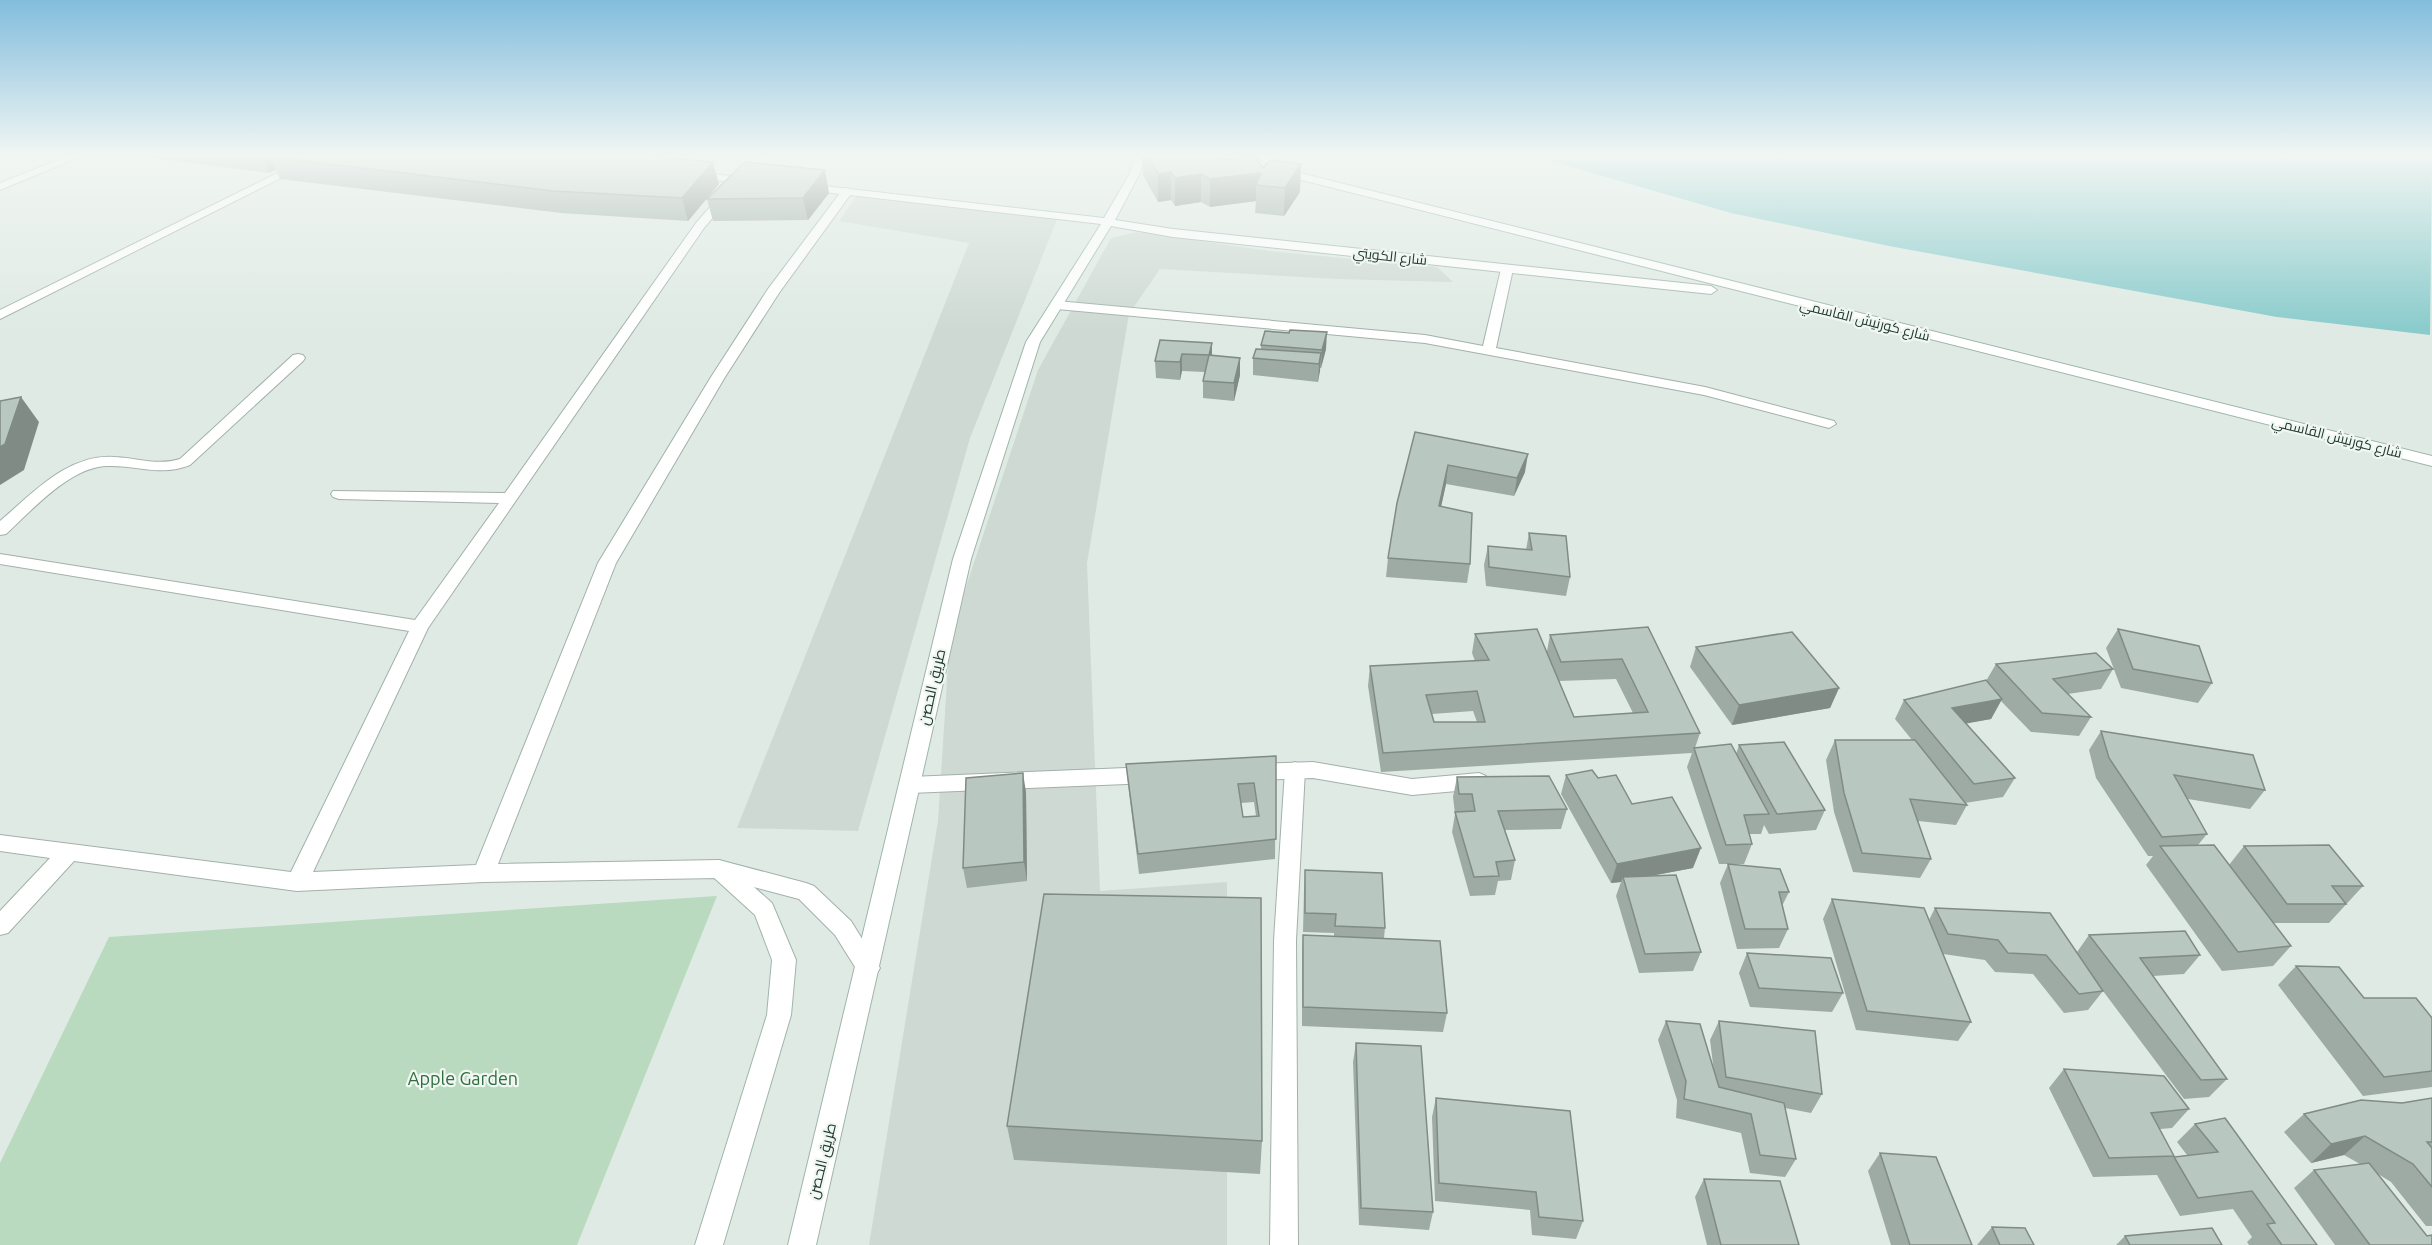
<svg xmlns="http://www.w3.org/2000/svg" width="2432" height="1245" font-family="Ubuntu,Cairo,sans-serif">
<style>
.built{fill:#ced9d3}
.green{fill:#b9dabe}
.water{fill:#8acbcc}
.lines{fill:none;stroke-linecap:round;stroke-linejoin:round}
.lane-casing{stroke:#a2b1aa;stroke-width:2}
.street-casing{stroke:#a2b1aa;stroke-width:2}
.secondary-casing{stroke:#9fb5aa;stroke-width:2}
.lane{fill:#fff;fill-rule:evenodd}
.street{fill:#fff;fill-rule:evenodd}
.secondary{fill:#fff;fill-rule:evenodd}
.wall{fill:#9eaba4;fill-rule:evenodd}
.shaded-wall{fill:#818b86}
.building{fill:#b8c7bf;stroke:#818b86;stroke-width:1.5;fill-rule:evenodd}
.labels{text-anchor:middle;stroke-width:4.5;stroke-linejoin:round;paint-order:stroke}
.far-street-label{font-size:14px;fill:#21392f;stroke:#f0f7f2}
.street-label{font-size:15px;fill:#21392f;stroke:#f0f7f2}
.near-park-label{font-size:18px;fill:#2e6d3e;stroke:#f0f7f2}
</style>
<rect width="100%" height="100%" fill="#dfeae4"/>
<g class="built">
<path d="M 857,196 L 1058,217 L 970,438 L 858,831 L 737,828 L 969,243 L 839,221 Z"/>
<path d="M 1137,232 L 1270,251 L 1437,267 L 1453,282 L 1337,279 L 1160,269 L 1129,314 L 1087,563 L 1100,891 L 1227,882 L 1227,1245 L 869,1245 L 938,821 L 950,635 L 1038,370 L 1111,238 Z"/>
</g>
<path class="green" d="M 717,896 L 577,1245 L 0,1245 L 0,1163 L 109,937 Z"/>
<path class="water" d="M 1533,156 L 2432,156 L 2430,335 L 2277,317 L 1889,246 L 1731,213 Z"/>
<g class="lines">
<defs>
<g id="lane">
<path d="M 1507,265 L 1513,269 L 1496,348 L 1705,387 L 1834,421 L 1836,424 L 1829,428 L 1704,395 L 1425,343 L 1057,309 L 1050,305 L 1057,301 L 1425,335 L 1483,346 L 1501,269 Z"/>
<path d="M 1295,762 L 1302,765 L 1305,770 L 1296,940 L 1298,1245 L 1270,1245 L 1274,940 L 1285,770 L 1288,765 Z"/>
</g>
<g id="street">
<path d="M 68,156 L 82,156 L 0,190 L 0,183 Z"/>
<path d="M 312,156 L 325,156 L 0,319 L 0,310 Z"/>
<path d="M 847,188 L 853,191 L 779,293 L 725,377 L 616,563 L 498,864 L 719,860 L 806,883 L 814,886 L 851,921 L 880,968 L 876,975 L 868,978 L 860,975 L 835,935 L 799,899 L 719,878 L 484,882 L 297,891 L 74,861 L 8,933 L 0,935 L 0,911 L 50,858 L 0,851 L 0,835 L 291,872 L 409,631 L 0,564 L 0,554 L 415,620 L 499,503 L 339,499 L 333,497 L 331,494 L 333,491 L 505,493 L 696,223 L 722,193 L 730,193 L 730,197 L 704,228 L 428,628 L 313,872 L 476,865 L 598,563 L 711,377 L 768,289 L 843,189 Z"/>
<path d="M 298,354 L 303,355 L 305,358 L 303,361 L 190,465 C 159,477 139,465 108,466 C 71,466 32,510 6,534 L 0,535 L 0,521 C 32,494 68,453 115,457 C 137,458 158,466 180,459 L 293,355 Z"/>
<path d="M 1313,762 L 1412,779 L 1479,773 L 1486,776 L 1489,781 L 1486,786 L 1479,789 L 1412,795 L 1313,778 L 1253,780 L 1246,777 L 1243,772 L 1246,767 L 1253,764 Z"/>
<path d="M 1151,767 L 1158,770 L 1161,775 L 1158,780 L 1151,783 L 910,793 L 903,790 L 900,785 L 903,780 L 910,777 Z"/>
</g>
<g id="secondary">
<path d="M 1135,156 L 1143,156 L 1144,158 L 1140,173 L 1115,220 L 1173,229 L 1711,286 L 1717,290 L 1711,294 L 1173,237 L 1111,226 L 1040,342 L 971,559 L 816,1245 L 788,1245 L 953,559 L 1026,342 L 1101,224 L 806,190 L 800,187 L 806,184 L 1104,218 L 1130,173 Z"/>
<path d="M 1255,156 L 1267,156 L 1296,172 L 2432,456 L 2432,466 L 1298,179 L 1274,175 L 1273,173 L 1277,170 Z"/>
<path d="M 692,172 L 751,178 L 757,181 L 751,184 L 688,177 L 688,173 Z"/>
<path d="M 719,860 L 727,863 L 772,903 L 796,960 L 791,1015 L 723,1245 L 695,1245 L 767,1015 L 772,960 L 755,915 L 711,875 L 708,869 L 711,863 Z"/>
</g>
</defs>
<use href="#lane" class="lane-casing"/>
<use href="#street" class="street-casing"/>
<use href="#secondary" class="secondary-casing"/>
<use href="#lane" class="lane"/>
<use href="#street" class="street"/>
<use href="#secondary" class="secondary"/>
</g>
<g class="wall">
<path d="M 134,156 L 652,156 L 719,184 L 688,221 L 561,213 L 280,179 L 276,170 L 269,173 Z"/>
<path d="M 1142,156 L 1217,156 L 1220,160 L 1263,168 L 1300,192 L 1284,216 L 1255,213 L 1256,201 L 1210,207 L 1201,202 L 1175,206 L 1171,200 L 1158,202 L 1143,175 Z"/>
<path d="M 829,193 L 808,220 L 713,221 L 707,199 Z"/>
<path d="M 1160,340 L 1212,355 L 1240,375 L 1234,401 L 1203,398 L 1203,381 L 1205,372 L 1182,371 L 1180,380 L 1156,378 L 1155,361 Z"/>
<path d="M 1261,345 L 1326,349 L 1321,368 L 1320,368 L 1318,382 L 1253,375 L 1253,358 L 1261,349 Z"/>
<path d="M 1415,432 L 1525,472 L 1514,496 L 1446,484 L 1441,507 L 1470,564 L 1467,583 L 1386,577 L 1388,558 Z"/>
<path d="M 1529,533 L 1570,577 L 1566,596 L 1486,586 L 1484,565 L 1488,546 L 1526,550 Z"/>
<path d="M 1648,627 L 1700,733 L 1695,748 L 1736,754 L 1739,745 L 1825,810 L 1816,830 L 1769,834 L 1764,825 L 1761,834 L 1749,834 L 1752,844 L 1744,864 L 1729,864 L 1789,892 L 1782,906 L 1788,929 L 1779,948 L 1737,949 L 1720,883 L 1728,864 L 1719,864 L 1687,767 L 1692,753 L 1381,772 L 1368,686 L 1370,666 L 1475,661 L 1472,653 L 1475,634 L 1547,651 L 1550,635 ZM 1616,679 L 1633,713 L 1574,717 L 1559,681 ZM 1473,711 L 1477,722 L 1434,722 L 1432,714 Z"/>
<path d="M 2118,629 L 2212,683 L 2198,703 L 2121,688 L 2106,648 Z"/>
<path d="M 1696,647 L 1839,688 L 1830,708 L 1732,725 L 1690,667 Z"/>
<path d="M 1996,664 L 2113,669 L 2101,689 L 2068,694 L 2091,717 L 2079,736 L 2031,732 L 2001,701 L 1991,719 L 1966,723 L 2015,778 L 2003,797 L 1965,803 L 1967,805 L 1956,825 L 1918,821 L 1931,859 L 1920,878 L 1853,872 L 1834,812 L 1826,760 L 1835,740 L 1912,740 L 1895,719 L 1904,700 L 1986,681 Z"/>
<path d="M 2101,731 L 2265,790 L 2250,809 L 2188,799 L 2207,834 L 2198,845 L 2229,865 L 2244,846 L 2363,886 L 2329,923 L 2273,923 L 2291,946 L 2273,966 L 2222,971 L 2146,865 L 2153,856 L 2148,856 L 2096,778 L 2089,750 Z"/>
<path d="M 1276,756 L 1275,859 L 1139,874 L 1128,784 L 1126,764 ZM 1254,802 L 1256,816 L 1243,817 L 1241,803 Z"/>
<path d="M 1566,775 L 1598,778 L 1632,804 L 1693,868 L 1650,876 L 1701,952 L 1693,971 L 1639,973 L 1616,896 L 1621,882 L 1611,883 L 1561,794 Z"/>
<path d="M 1457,777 L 1567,809 L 1561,829 L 1505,830 L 1515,860 L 1511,880 L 1498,881 L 1495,895 L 1470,896 L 1452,832 L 1455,814 L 1453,797 Z"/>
<path d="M 1026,792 L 1027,881 L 967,888 L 963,868 Z"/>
<path d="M 1305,870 L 1385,928 L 1384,938 L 1447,1013 L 1443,1032 L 1302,1026 L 1302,954 L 1303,935 L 1334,936 L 1334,933 L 1303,932 L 1304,890 Z"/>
<path d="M 1832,899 L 1929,920 L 1935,908 L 2077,952 L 2089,935 L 2200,955 L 2184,974 L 2153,976 L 2227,1079 L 2209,1097 L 2184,1099 L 2103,991 L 2088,1010 L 2064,1013 L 2033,974 L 1995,972 L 1985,960 L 1943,954 L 1971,1022 L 1958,1041 L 1856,1030 L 1823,919 Z"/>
<path d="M 1747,953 L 1843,993 L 1832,1012 L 1750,1007 L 1739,973 Z"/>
<path d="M 2296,966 L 2364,998 L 2432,1018 L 2432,1087 L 2363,1096 L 2278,985 Z"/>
<path d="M 1666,1021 L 1714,1072 L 1710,1040 L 1719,1021 L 1822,1094 L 1811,1113 L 1785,1108 L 1796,1159 L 1785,1177 L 1750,1173 L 1741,1133 L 1676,1118 L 1677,1100 L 1658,1040 Z"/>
<path d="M 1356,1043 L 1433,1212 L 1429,1230 L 1359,1225 L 1353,1062 Z"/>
<path d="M 2064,1069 L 2189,1109 L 2172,1128 L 2160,1129 L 2174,1157 L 2187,1155 L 2177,1142 L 2195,1124 L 2317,1245 L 2249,1245 L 2247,1242 L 2252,1237 L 2233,1209 L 2180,1216 L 2157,1175 L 2093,1177 L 2049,1088 Z"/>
<path d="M 1436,1098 L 1583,1221 L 1576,1239 L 1532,1235 L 1530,1210 L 1435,1201 L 1432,1117 Z"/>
<path d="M 2432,1098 L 2432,1226 L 2426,1226 L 2391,1182 L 2378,1174 L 2432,1245 L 2335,1245 L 2294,1188 L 2314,1170 L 2360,1164 L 2344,1155 L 2311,1163 L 2284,1132 L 2304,1114 L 2402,1103 Z"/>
<path d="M 1007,1126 L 1262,1141 L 1260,1174 L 1014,1160 Z"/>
<path d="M 1880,1153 L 1972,1245 L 1891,1245 L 1868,1171 Z"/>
<path d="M 1704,1179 L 1799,1245 L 1707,1245 L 1695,1197 Z"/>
<path d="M 1992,1227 L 2034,1245 L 1977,1245 Z"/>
<path d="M 2125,1236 L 2222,1245 L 2116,1245 Z"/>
</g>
<g class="shaded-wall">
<path d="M 261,156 L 305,156 L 270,157 L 276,170 L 269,173 Z"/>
<path d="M 713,162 L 719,184 L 688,221 L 682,198 Z"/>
<path d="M 1301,164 L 1300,192 L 1284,216 L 1285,188 Z"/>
<path d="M 825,170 L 829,193 L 808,220 L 803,198 Z"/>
<path d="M 1171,172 L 1171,200 L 1158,202 L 1158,174 Z"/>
<path d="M 1261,173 L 1256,185 L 1256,201 L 1210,207 L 1210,179 Z"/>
<path d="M 1201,174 L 1201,202 L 1175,206 L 1175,178 Z"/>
<path d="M 1327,332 L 1326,349 L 1321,368 L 1322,350 Z"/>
<path d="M 1212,343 L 1212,360 L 1209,355 Z"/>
<path d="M 1321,353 L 1320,371 L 1318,382 L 1319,364 Z"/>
<path d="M 1182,354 L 1182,371 L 1180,380 L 1180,362 Z"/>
<path d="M 1240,358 L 1240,375 L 1234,401 L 1234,383 Z"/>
<path d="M 21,397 L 39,422 L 24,470 L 0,485 L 0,447 Z"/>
<path d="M 1528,454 L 1525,472 L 1514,496 L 1517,478 Z"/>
<path d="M 1448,465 L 1446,484 L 1437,525 L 1439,506 Z"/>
<path d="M 1839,688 L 1830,708 L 1732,725 L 1739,705 Z"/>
<path d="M 2002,699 L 1991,719 L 1942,728 L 1952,708 Z"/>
<path d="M 1023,773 L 1026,792 L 1027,881 L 1024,862 Z"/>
<path d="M 1701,848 L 1693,868 L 1624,881 L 1623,877 L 1621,882 L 1611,883 L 1617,864 Z"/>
<path d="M 2365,1136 L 2344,1155 L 2311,1163 L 2331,1144 Z"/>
</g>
<g class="building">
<path d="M 272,156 L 652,156 L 713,162 L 682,198 L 553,191 L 270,157 Z"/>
<path d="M 1147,156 L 1217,156 L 1220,160 L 1254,156 L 1263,168 L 1270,160 L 1301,164 L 1285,188 L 1256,185 L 1261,173 L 1210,179 L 1201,174 L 1175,178 L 1171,172 L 1158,174 Z"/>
<path d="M 745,162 L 825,170 L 803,198 L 707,199 Z"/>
<path d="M 1290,330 L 1327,332 L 1322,350 L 1261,345 L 1265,331 L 1289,333 Z"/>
<path d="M 1160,340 L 1212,343 L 1209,355 L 1240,358 L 1234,383 L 1203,381 L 1209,355 L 1182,354 L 1180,362 L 1155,361 Z"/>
<path d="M 1256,349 L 1321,353 L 1319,364 L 1253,358 Z"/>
<path d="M 21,397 L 5,444 L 0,447 L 0,401 Z"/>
<path d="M 1415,432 L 1528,454 L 1517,478 L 1448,465 L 1439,506 L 1472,513 L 1470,564 L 1388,558 L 1397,503 Z"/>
<path d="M 1529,533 L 1566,536 L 1570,577 L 1489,567 L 1488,546 L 1532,550 Z"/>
<path d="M 1648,627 L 1700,733 L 1383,753 L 1370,666 L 1489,660 L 1475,634 L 1537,629 L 1574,717 L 1648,712 L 1622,659 L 1561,662 L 1550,635 ZM 1477,691 L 1485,722 L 1434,722 L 1426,695 Z"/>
<path d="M 2118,629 L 2199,646 L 2212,683 L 2133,669 Z"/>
<path d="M 1792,632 L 1839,688 L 1739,705 L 1696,647 Z"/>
<path d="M 2096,653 L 2113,669 L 2053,679 L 2091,717 L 2042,713 L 1996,664 Z"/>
<path d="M 1986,680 L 2002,699 L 1952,708 L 2015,778 L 1974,784 L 1904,700 Z"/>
<path d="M 2101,731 L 2253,755 L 2265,790 L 2174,775 L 2207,834 L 2162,837 L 2109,758 Z"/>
<path d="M 1835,740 L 1915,740 L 1967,805 L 1910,799 L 1931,859 L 1862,853 L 1844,793 Z"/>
<path d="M 1784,742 L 1825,810 L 1777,814 L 1739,745 Z"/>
<path d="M 1731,744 L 1769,814 L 1744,815 L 1752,844 L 1726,845 L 1694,748 Z"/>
<path d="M 1276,756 L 1276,839 L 1138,854 L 1126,764 ZM 1254,783 L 1259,816 L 1243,817 L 1238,784 Z"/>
<path d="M 1592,770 L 1598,778 L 1616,775 L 1632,804 L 1672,797 L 1701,848 L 1617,864 L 1566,775 Z"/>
<path d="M 1023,773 L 1024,862 L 963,868 L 966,778 Z"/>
<path d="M 1549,776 L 1567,809 L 1498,811 L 1515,860 L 1496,862 L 1499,876 L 1474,877 L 1455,812 L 1475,811 L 1472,794 L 1459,794 L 1457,777 Z"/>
<path d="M 2214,845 L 2291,946 L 2238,952 L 2160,846 Z"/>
<path d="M 2329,845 L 2363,886 L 2332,886 L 2346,904 L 2287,904 L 2244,846 Z"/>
<path d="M 1728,864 L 1780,869 L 1789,892 L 1779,892 L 1788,929 L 1745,929 Z"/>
<path d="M 1305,870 L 1382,873 L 1385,928 L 1335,926 L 1336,914 L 1305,913 Z"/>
<path d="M 1676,875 L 1701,952 L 1645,954 L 1623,877 Z"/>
<path d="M 1044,894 L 1261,898 L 1262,1141 L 1007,1126 Z"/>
<path d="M 1832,899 L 1924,908 L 1971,1022 L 1867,1011 Z"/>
<path d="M 1935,908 L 2050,913 L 2103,991 L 2079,994 L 2046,955 L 2008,953 L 1998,940 L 1948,934 Z"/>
<path d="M 2185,931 L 2200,955 L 2140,958 L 2227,1079 L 2201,1080 L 2089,935 Z"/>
<path d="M 1303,935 L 1440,941 L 1447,1013 L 1303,1007 Z"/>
<path d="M 1747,953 L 1831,958 L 1843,993 L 1759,988 Z"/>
<path d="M 2296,966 L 2339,967 L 2364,998 L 2416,998 L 2432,1018 L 2432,1071 L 2384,1077 Z"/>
<path d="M 1666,1021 L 1700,1024 L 1719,1087 L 1784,1103 L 1796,1159 L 1760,1155 L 1751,1114 L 1684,1099 L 1686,1081 Z"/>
<path d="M 1719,1021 L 1815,1031 L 1822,1094 L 1726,1077 Z"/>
<path d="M 1356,1043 L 1421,1046 L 1433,1212 L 1361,1208 Z"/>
<path d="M 2064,1069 L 2164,1076 L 2189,1109 L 2151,1113 L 2174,1156 L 2109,1158 Z"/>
<path d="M 1436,1098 L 1570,1111 L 1583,1221 L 1539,1217 L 1536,1192 L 1439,1183 Z"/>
<path d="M 2432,1098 L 2432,1142 L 2427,1142 L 2432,1148 L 2432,1187 L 2413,1164 L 2365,1136 L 2331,1144 L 2304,1114 L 2361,1100 L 2402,1103 Z"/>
<path d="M 2225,1118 L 2317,1245 L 2282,1245 L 2267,1224 L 2275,1223 L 2252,1191 L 2198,1198 L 2174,1157 L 2218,1152 L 2195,1124 Z"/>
<path d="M 1880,1153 L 1936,1157 L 1972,1245 L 1910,1245 Z"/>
<path d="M 2369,1163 L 2427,1236 L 2432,1235 L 2432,1245 L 2370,1245 L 2314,1170 Z"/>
<path d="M 1704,1179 L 1780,1181 L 1799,1245 L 1721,1245 Z"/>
<path d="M 1992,1227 L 2025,1228 L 2034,1245 L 2000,1245 Z"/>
<path d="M 2212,1228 L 2222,1245 L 2130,1245 L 2125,1236 Z"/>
</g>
<linearGradient id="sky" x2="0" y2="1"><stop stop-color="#82bddd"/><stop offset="0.47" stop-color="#f1f6f3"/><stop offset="1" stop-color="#f1f6f3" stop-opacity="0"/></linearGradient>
<rect width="2432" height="330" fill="url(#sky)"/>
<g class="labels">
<g class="far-street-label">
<text transform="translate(1390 256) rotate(6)" y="5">شارع الكويتي</text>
<text transform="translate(1865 320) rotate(14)" y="5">شارع كورنيش القاسمي</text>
<text transform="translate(2337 437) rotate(14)" y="5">شارع كورنيش القاسمي</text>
</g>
<g class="street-label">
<text transform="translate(932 687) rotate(-77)" y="5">طريق الحصن</text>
<text transform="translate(822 1161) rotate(-76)" y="5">طريق الحصن</text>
</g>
<g class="near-park-label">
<text x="463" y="1085">Apple Garden</text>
</g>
</g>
</svg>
